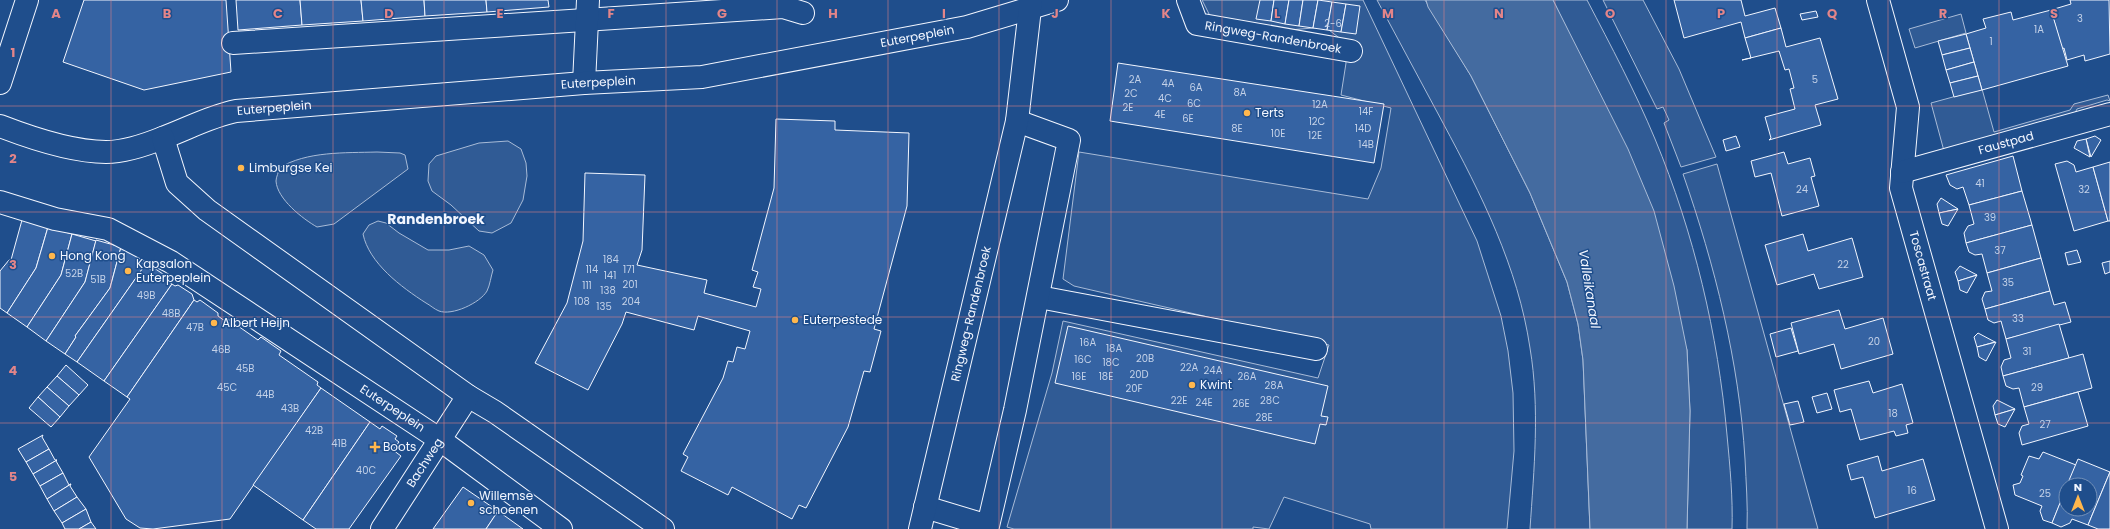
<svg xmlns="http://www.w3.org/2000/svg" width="2110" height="529" font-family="Poppins,sans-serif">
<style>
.green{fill:#305b95;stroke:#a8bbd7}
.water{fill:#446ba0;stroke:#a8bbd7}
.building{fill:#3563a3;stroke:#f2f6ff}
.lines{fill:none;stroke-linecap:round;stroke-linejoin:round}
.minor-casing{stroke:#f2f6ff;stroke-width:24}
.major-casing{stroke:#f2f6ff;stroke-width:24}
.minor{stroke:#1f4e8c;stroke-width:22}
.major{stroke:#1f4e8c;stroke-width:22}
.grid{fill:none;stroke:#e38589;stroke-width:1;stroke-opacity:0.55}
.poi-dot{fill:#ffb74d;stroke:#1f4e8c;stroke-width:1.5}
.labels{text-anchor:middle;stroke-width:3;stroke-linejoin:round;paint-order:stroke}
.number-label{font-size:10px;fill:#c3d1e8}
.street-label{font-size:12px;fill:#f2f6ff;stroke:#1f4e8c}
.poi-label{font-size:12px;fill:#f2f6ff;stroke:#1f4e8c;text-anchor:start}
.water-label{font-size:13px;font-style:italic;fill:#f2f6ff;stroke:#1f4e8c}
.quarter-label{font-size:14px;font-weight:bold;fill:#f2f6ff;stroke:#1f4e8c}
.grid-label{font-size:13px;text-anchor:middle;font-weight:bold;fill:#e38589;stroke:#1f4e8c;stroke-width:3;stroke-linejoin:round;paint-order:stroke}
</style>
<rect width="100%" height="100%" fill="#1f4e8c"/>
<g class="green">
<path d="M 1202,0 L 1363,0 L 1477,241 L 1501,316 L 1508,351 L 1513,393 L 1514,451 L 1507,529 L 1371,529 L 1370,524 L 1284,497 L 1269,529 L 1253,527 L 1253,529 L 1014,529 L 1007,527 L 1052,373 L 1063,321 L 1318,378 L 1329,345 L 1074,286 L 1063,279 L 1079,152 L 1368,199 L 1381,168 L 1391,108 L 1341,95 L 1346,63 L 1342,40 L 1325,27 L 1289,30 L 1211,18 Z"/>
<path d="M 1377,0 L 1425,0 L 1471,76 L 1530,193 L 1567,282 L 1578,324 L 1583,360 L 1590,529 L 1530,529 C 1534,469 1540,408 1530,348 C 1518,267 1481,194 1443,123 C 1421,82 1399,41 1377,0 Z"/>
<path d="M 1553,0 L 1587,0 C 1611,46 1635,91 1655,139 C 1694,233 1718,334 1727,435 C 1730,467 1733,498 1732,529 L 1687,529 L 1690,411 L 1687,350 L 1576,48 Z"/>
<path d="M 1603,0 L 1643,0 L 1679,69 L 1716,157 L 1681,167 L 1664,123 L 1669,120 L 1663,107 L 1657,109 Z"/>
<path d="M 1961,14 L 1966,33 L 1915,48 L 1909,29 Z"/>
<path d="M 1982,89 L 1994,132 L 2070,110 L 2074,104 L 2108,95 L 2110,101 L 2107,100 L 2077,109 L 2074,115 L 1944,151 L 1931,103 Z"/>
<path d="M 508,141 L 521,149 L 526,163 L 527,176 L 523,200 L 511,223 L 492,233 L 479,231 L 451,205 L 432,191 L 428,181 L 429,164 L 436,156 L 479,143 Z"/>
<path d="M 377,152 L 400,153 L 405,155 L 408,169 L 334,224 L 317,227 C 303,219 277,199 276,181 C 276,177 279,172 279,168 C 307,151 345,153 377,152 Z"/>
<path d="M 1717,164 L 1818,529 L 1747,529 C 1748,506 1746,482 1745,459 C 1739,361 1715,266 1683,174 Z"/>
<path d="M 378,221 L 386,223 L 399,233 L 428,250 L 449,250 L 469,246 L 484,255 L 493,270 C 491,276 490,285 487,291 C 480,303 452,316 439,311 C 434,309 430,305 426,303 C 401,287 369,263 363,234 L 369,225 Z"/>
</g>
<path class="water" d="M 1426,0 L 1553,0 L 1628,149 L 1654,211 L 1674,286 L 1687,350 L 1690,411 L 1687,529 L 1590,529 L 1583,360 L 1578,324 L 1567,282 L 1530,193 L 1471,76 L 1428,7 Z"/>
<g class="building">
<path d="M 84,0 L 226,0 L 231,72 L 144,90 L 63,62 Z"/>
<path d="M 236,0 L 300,0 L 302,25 L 238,30 Z"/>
<path d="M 300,0 L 361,0 L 363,21 L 302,25 Z"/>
<path d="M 361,0 L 424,0 L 425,16 L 363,21 Z"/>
<path d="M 424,0 L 486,0 L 487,12 L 425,16 Z"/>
<path d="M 486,0 L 548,0 L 549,7 L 487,12 Z"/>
<path d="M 1260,0 L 1274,0 L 1271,21 L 1256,19 Z"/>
<path d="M 1274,0 L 1289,0 L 1285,24 L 1271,21 Z"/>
<path d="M 1289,0 L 1303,0 L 1299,26 L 1285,24 Z"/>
<path d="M 1303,0 L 1318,0 L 1313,28 L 1299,26 Z"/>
<path d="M 1318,0 L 1332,2 L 1327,30 L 1313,28 Z"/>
<path d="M 1674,0 L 1741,0 L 1745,16 L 1775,8 L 1781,28 L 1745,38 L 1741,22 L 1684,38 Z"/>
<path d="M 2070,0 L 2109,0 L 2110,54 L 2085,61 L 2084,55 L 2067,60 L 2064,48 L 2062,49 L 2051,10 L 2071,4 Z"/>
<path d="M 1332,2 L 1346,4 L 1341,32 L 1327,30 Z"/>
<path d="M 1346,4 L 1360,6 L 1356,34 L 1341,32 Z"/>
<path d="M 2051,10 L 2068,66 L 1982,90 L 1966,34 L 1986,28 L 1983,19 L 2011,12 L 2013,20 Z"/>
<path d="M 1816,11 L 1818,17 L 1802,20 L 1800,14 Z"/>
<path d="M 1781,28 L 1786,47 L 1820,38 L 1838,99 L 1815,105 L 1821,125 L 1769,140 L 1771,138 L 1765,117 L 1795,109 L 1790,89 L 1794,88 L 1789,69 L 1785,70 L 1779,51 L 1742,60 L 1751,58 L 1745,38 Z"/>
<path d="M 1966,34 L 1970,48 L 1942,55 L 1938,41 Z"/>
<path d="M 1970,48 L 1974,62 L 1946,70 L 1942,55 Z"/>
<path d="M 1974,62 L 1978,76 L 1950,83 L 1946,70 Z"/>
<path d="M 1118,63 L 1384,104 L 1374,163 L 1110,121 Z"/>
<path d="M 1978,76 L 1982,90 L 1954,97 L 1950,83 Z"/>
<path d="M 776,119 L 835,121 L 835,130 L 909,133 L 907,206 L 874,329 L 881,331 L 870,372 L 864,371 L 848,427 L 806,508 L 799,505 L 792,519 L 732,487 L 728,495 L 681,471 L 688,457 L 683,454 L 723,378 L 728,361 L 733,362 L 737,347 L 745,349 L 750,331 L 698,316 L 694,330 L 626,312 L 622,324 L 588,390 L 535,363 L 567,303 L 583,241 L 585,173 L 645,175 L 642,250 L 637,265 L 707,280 L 704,293 L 756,307 L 761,289 L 753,287 L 758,272 L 752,270 L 774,188 Z"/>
<path d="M 1736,136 L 1740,147 L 1726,151 L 1723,140 Z"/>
<path d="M 2095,136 L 2101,140 L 2091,157 L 2086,139 Z"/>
<path d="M 2086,139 L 2090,157 L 2074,148 L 2077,141 Z"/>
<path d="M 1784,152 L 1788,164 L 1810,158 L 1815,176 L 1811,177 L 1819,206 L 1782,216 L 1771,173 L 1755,177 L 1751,161 Z"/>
<path d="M 2013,156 L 2022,191 L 1969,205 L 1963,187 L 1957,189 L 1950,185 L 1946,175 Z"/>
<path d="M 2067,161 L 2074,165 L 2076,172 L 2093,167 L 2108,221 L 2074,231 L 2055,164 Z"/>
<path d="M 2110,162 L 2110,221 L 2108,221 L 2093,167 Z"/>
<path d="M 2022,191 L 2032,225 L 1966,243 L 1964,233 L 1968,226 L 1974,224 L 1969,205 Z"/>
<path d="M 1941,198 L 1958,209 L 1939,213 L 1937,204 Z"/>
<path d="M 1958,209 L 1948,226 L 1942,224 L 1939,213 Z"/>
<path d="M 22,220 L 48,227 L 36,268 L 7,313 L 0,308 L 0,271 L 9,260 L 11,260 Z"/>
<path d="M 2032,225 L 2041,258 L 1987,273 L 1982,254 L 1975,255 L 1969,252 L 1966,243 Z"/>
<path d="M 48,227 L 72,234 L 61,275 L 27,327 L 7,313 L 36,268 Z"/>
<path d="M 72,234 L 96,241 L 85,282 L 46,341 L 27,327 L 61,275 Z"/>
<path d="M 1803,234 L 1808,251 L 1852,238 L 1863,277 L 1819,289 L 1814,274 L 1777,285 L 1765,245 Z"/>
<path d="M 96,240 L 121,247 L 110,288 L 75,336 L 76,337 L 65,354 L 46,341 L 85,282 Z"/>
<path d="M 121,247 L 146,254 L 143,264 L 145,265 L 77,362 L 65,354 L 76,337 L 75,336 L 110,288 Z"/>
<path d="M 2077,250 L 2081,262 L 2068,265 L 2065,253 Z"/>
<path d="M 2041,258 L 2050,291 L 1985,309 L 1982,299 L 1985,292 L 1992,291 L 1987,273 Z"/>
<path d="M 2110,261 L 2110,272 L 2105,274 L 2102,263 Z"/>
<path d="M 145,265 L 152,271 L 154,268 L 169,278 L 169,282 L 172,284 L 104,381 L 77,362 Z"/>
<path d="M 1960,266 L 1977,275 L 1958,281 L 1955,272 Z"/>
<path d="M 1977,275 L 1967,293 L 1960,290 L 1958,281 Z"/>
<path d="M 172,284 L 175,286 L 178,285 L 192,294 L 194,300 L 127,397 L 104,381 Z"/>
<path d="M 2050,291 L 2054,305 L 2065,302 L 2071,322 L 2006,339 L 2001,321 L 1994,323 L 1988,320 L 1985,309 Z"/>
<path d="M 194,300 L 197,302 L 200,300 L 218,313 L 218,316 L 225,321 L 228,319 L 258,340 L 261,337 L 281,351 L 279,355 L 318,382 L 317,385 L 321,388 L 230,519 L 153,529 L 140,528 L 126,519 L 89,457 L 130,399 L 127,397 Z"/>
<path d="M 1839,310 L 1845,329 L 1883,318 L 1893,354 L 1841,369 L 1834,344 L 1799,354 L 1791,323 Z"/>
<path d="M 2059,324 L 2069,358 L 2003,376 L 2001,367 L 2004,360 L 2011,358 L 2006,339 Z"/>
<path d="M 1068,326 L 1328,386 L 1321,416 L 1328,417 L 1326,425 L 1320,424 L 1315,444 L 1055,383 Z"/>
<path d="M 1791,328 L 1798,351 L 1776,357 L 1770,334 Z"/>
<path d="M 1978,333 L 1995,342 L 1977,347 L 1974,337 Z"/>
<path d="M 1996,342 L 1986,361 L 1979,357 L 1977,347 Z"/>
<path d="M 2083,354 L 2092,388 L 2024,407 L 2019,388 L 2013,389 L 2006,386 L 2003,376 Z"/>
<path d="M 66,365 L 88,385 L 79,395 L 57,376 Z"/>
<path d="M 57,376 L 79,395 L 69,406 L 47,387 Z"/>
<path d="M 1869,381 L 1873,393 L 1902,384 L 1913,423 L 1906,425 L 1908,433 L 1896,436 L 1894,431 L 1860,440 L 1851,409 L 1840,412 L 1834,390 Z"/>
<path d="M 47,387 L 69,406 L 60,417 L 38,397 Z"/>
<path d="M 321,388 L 370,422 L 303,520 L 253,485 Z"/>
<path d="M 2078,392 L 2088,426 L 2022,445 L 2019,433 L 2022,426 L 2029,424 L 2024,407 Z"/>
<path d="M 1827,393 L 1832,409 L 1817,413 L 1812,397 Z"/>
<path d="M 38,397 L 60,417 L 51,427 L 29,408 Z"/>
<path d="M 1997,400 L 2015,409 L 1995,415 L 1993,406 Z"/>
<path d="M 1798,401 L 1804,422 L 1790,425 L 1784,404 Z"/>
<path d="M 2015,409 L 2005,427 L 1998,424 L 1995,415 Z"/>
<path d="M 370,422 L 380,429 L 382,426 L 397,436 L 395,439 L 399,442 L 393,450 L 401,456 L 349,529 L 316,529 L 303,520 Z"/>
<path d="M 43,435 L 42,437 L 49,449 L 26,462 L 18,449 Z"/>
<path d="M 49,449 L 55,460 L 57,460 L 33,474 L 26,462 Z"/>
<path d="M 2043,452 L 2076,465 L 2052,523 L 2043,520 L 2040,511 L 2042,506 L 2015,495 L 2013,485 L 2020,483 L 2023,476 L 2021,475 L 2029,456 L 2039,459 Z"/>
<path d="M 1878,456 L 1882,471 L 1923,459 L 1935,500 L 1875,518 L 1863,477 L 1851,480 L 1847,465 Z"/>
<path d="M 2078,459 L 2110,472 L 2088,525 L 2072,519 L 2070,523 L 2061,527 L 2052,523 L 2066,488 L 2066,509 L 2090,509 L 2090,485 L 2067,485 Z"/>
<path d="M 57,460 L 56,461 L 63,473 L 40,486 L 33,474 Z"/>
<path d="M 2110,472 L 2110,529 L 2098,529 L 2088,525 Z"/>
<path d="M 63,473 L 69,485 L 71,484 L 47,499 L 40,486 Z"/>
<path d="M 71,484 L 70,486 L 77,497 L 54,511 L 47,499 Z"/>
<path d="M 463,487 L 498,511 L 486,529 L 433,529 Z"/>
<path d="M 77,497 L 86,509 L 62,523 L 54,511 Z"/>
<path d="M 86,509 L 91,522 L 79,529 L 65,529 L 62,523 Z"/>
<path d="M 498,511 L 523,529 L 486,529 Z"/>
<path d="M 91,522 L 96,529 L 79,529 Z"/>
</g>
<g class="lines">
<defs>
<g id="minor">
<path id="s1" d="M 1188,0 L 1197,24 L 1351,51"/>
<path id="s2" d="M 1878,0 L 1908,107 L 1901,188 L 1997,529"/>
<path d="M 233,43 L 783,7 L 803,13"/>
<path d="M 0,83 L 27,0"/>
<path d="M 584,83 L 588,0"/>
<path id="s3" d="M 0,126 C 31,138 72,152 106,152 C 125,152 148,144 165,137 C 189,128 211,116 236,111 L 584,83 L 702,77 L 967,27 L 1057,0"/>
<path d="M 163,138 L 177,183 L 207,210 L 468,396 L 495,412 L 663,529"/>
<path id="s4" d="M 1902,172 L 2110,114"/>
<path id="s5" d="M 0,202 L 55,219 L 108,229 L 171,262 L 439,439 L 561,529"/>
<path d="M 1039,297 L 1316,349"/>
<path d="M 925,507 L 988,526 L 1015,410 L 1069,140 L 1017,121"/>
<path id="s6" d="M 382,529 L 468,396"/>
</g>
<g id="major">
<path id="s7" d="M 920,529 L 1017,121 L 1031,0"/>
</g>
</defs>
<use href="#minor" class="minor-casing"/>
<use href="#major" class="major-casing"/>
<use href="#minor" class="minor"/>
<use href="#major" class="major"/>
</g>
<path class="grid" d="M 111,0 L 111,529M 222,0 L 222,529M 333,0 L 333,529M 444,0 L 444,529M 555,0 L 555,529M 666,0 L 666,529M 777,0 L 777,529M 888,0 L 888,529M 999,0 L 999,529M 1111,0 L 1111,529M 1222,0 L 1222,529M 1333,0 L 1333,529M 1444,0 L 1444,529M 1555,0 L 1555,529M 1666,0 L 1666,529M 1777,0 L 1777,529M 1888,0 L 1888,529M 1999,0 L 1999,529M 0,106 L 2110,106M 0,212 L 2110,212M 0,317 L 2110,317M 0,423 L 2110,423"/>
<g class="poi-dot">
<circle cx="1247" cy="113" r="4"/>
<circle cx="241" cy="168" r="4"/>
<circle cx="52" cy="256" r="4"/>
<circle cx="128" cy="271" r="4"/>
<circle cx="795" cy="320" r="4"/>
<circle cx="214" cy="323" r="4"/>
<circle cx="1192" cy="385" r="4"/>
<path d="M373 441h4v4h4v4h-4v4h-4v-4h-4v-4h4z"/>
<circle cx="471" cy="503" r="4"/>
</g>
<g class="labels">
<g class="number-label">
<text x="2080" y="22">3</text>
<text x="1333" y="27">2-6</text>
<text x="2039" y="33">1A</text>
<text x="1991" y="45">1</text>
<text x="1135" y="83">2A</text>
<text x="1815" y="83">5</text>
<text x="1168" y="87">4A</text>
<text x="1196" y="91">6A</text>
<text x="1240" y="96">8A</text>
<text x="1131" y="97">2C</text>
<text x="1165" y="102">4C</text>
<text x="1194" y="107">6C</text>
<text x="1320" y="108">12A</text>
<text x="1128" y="111">2E</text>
<text x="1366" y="115">14F</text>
<text x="1160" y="118">4E</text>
<text x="1188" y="122">6E</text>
<text x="1317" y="125">12C</text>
<text x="1237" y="132">8E</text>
<text x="1363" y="132">14D</text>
<text x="1278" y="137">10E</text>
<text x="1315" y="139">12E</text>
<text x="1366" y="148">14B</text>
<text x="1980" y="187">41</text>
<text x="1802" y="193">24</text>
<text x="2084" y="193">32</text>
<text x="1990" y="221">39</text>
<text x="2000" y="254">37</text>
<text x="611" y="263">184</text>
<text x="1843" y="268">22</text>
<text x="592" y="273">114</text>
<text x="629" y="273">171</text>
<text x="74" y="277">52B</text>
<text x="610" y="279">141</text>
<text x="98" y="283">51B</text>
<text x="2008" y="286">35</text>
<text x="630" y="288">201</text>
<text x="587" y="289">111</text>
<text x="608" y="294">138</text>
<text x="146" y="299">49B</text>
<text x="582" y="305">108</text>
<text x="631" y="305">204</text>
<text x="604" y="310">135</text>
<text x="171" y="317">48B</text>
<text x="2018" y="322">33</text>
<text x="195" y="331">47B</text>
<text x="1874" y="345">20</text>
<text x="1088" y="346">16A</text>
<text x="1114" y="352">18A</text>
<text x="221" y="353">46B</text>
<text x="2027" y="355">31</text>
<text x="1145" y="362">20B</text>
<text x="1083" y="363">16C</text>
<text x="1111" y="366">18C</text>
<text x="1189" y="371">22A</text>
<text x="245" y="372">45B</text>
<text x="1213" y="374">24A</text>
<text x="1139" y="378">20D</text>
<text x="1079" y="380">16E</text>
<text x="1106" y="380">18E</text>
<text x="1247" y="380">26A</text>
<text x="1274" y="389">28A</text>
<text x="227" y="391">45C</text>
<text x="2037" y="391">29</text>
<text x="1134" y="392">20F</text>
<text x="265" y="398">44B</text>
<text x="1179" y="404">22E</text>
<text x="1270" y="404">28C</text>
<text x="1204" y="406">24E</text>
<text x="1241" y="407">26E</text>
<text x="290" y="412">43B</text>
<text x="1893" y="417">18</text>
<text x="1264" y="421">28E</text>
<text x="2045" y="428">27</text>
<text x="314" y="434">42B</text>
<text x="339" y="447">41B</text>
<text x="366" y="474">40C</text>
<text x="1912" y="494">16</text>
<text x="2045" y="497">25</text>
</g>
<g class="street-label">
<text dy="4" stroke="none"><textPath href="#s3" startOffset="933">Euterpeplein</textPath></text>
<text dy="4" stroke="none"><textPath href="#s1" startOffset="103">Ringweg-Randenbroek</textPath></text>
<text dy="4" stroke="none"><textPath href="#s3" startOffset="610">Euterpeplein</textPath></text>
<text dy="4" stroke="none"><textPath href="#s3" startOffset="285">Euterpeplein</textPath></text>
<text dy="4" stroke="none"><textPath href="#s4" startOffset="108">Faustpad</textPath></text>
<text dy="4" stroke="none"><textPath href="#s2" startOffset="273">Toscastraat</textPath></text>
<text dy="4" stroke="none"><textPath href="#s7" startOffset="221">Ringweg-Randenbroek</textPath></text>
<text dy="4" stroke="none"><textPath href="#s5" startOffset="448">Euterpeplein</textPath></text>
<text dy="4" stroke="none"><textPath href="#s6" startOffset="79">Bachweg</textPath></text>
</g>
<g class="poi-label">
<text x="1255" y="117">Terts</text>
<text x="249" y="172">Limburgse Kei</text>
<text x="60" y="260">Hong Kong</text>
<text x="136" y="268">Kapsalon<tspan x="136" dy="14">Euterpeplein</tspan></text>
<text x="803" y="324">Euterpestede</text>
<text x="222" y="327">Albert Heijn</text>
<text x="1200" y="389">Kwint</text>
<text x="383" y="451">Boots</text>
<text x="479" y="500">Willemse<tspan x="479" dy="14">schoenen</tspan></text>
</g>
<g class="water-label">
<text transform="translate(1590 289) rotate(81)" y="5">Valleikanaal</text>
</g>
<g class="quarter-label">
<text x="436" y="224">Randenbroek</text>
</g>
</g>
<g class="grid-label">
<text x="56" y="18">A</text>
<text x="167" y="18">B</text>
<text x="278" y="18">C</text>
<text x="389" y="18">D</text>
<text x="500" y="18">E</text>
<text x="611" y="18">F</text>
<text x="722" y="18">G</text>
<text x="833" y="18">H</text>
<text x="944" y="18">I</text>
<text x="1055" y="18">J</text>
<text x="1166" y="18">K</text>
<text x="1277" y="18">L</text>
<text x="1388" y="18">M</text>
<text x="1499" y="18">N</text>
<text x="1610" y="18">O</text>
<text x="1721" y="18">P</text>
<text x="1832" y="18">Q</text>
<text x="1943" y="18">R</text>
<text x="2054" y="18">S</text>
<text x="13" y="57">1</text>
<text x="13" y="163">2</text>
<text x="13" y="269">3</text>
<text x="13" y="375">4</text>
<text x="13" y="481">5</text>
</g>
<g transform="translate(2078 497)"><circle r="19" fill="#1f4e8c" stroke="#7391ba"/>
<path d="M0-3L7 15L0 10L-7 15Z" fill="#ffb74d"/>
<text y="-6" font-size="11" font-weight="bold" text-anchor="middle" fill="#f2f6ff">N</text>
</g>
</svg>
